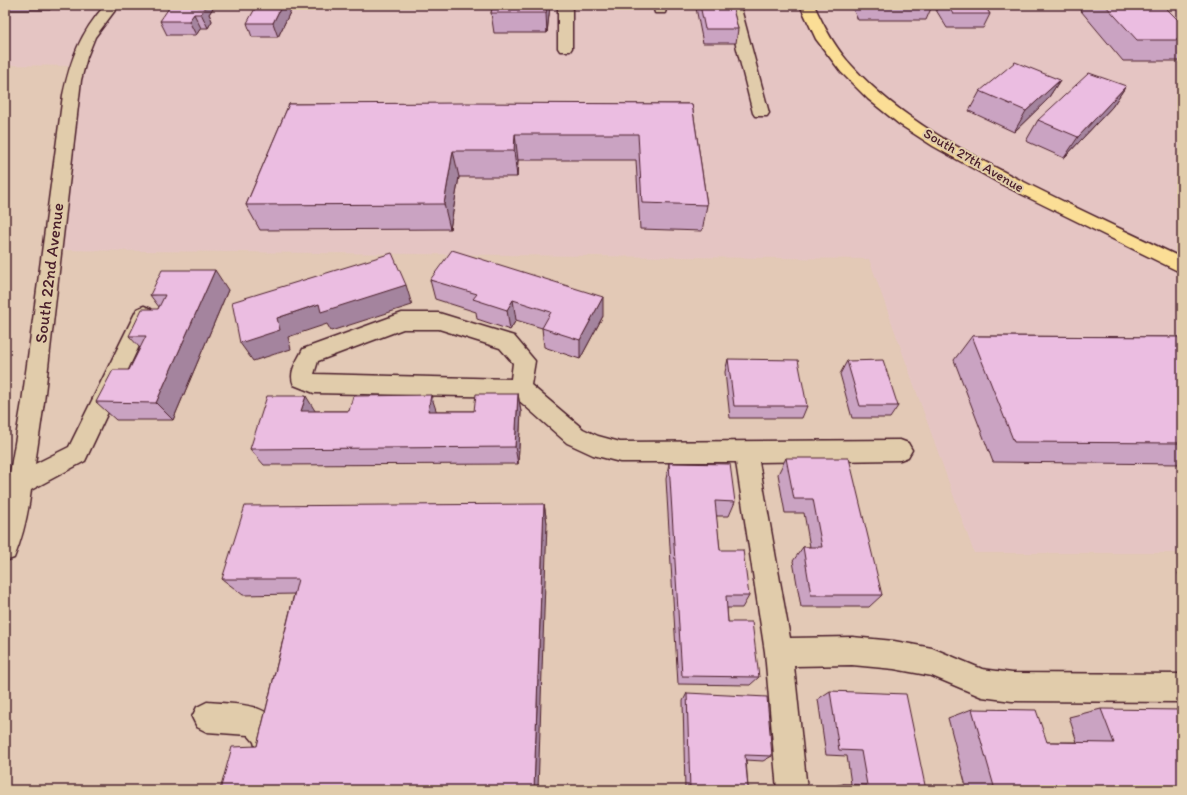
<svg xmlns="http://www.w3.org/2000/svg" width="1187" height="795" font-family="Itim,sans-serif">
<style>
.built{fill:#e5c5c3}
.lines{fill:none;stroke-linecap:round;stroke-linejoin:round}
.minor-casing{stroke:#4a1f2b;stroke-width:3}
.major-casing{stroke:#4a1f2b;stroke-width:3}
.minor{fill:#e1ccab;fill-rule:evenodd}
.major{fill:#fbde96;fill-rule:evenodd}
.wall{fill:#caa3c2;stroke:#4a1f2b}
.shaded-wall{fill:#a4849e;stroke:#4a1f2b}
.building{fill:#ebbde1;stroke:#4a1f2b}
.labels{text-anchor:middle;stroke-width:4;stroke-linejoin:round;paint-order:stroke}
.far-street-label{font-size:14px;fill:#4a1f2b;stroke:#e1ccab}
.street-label{font-size:17px;fill:#4a1f2b;stroke:#e1ccab}
</style>
<rect width="100%" height="100%" fill="#e3c9b6"/>
<filter id="ink" filterUnits="userSpaceOnUse"><feTurbulence type="fractalNoise" baseFrequency=".025" numOctaves="2"/><feDisplacementMap in="SourceGraphic" scale="8" xChannelSelector="R" yChannelSelector="G"/><feConvolveMatrix kernelMatrix="1 2 1 2 8 2 1 2 1" color-interpolation-filters="sRGB"/></filter>
<g filter="url(#ink)">
<path class="built" d="M 5,5 L 1182,5 L 1182,553 L 974,553 L 869,259 L 52,250 L 76,66 L 5,65 Z"/>
<g class="lines">
<defs>
<g id="minor">
<path d="M 105,5 L 119,5 L 95,37 L 87,57 L 81,80 L 44,402 L 35,464 L 69,447 L 137,309 L 144,306 L 151,309 L 154,314 L 85,461 L 31,490 C 28,514 23,536 14,558 L 5,561 L 5,502 L 22,402 L 63,95 C 71,58 80,34 105,5 Z"/>
<path d="M 558,5 L 572,5 L 572,48 L 570,51 L 560,51 L 558,48 Z"/>
<path d="M 653,5 L 667,5 L 665,13 L 655,13 Z"/>
<path d="M 726,5 L 740,5 L 769,113 L 767,116 L 755,116 L 753,113 Z"/>
<path d="M 402,313 L 439,313 L 514,336 L 535,361 L 531,385 L 583,429 L 598,436 L 620,442 L 900,440 L 908,443 L 912,450 L 908,457 L 900,460 L 759,462 L 790,638 L 852,637 L 894,641 L 932,648 L 982,669 L 1012,673 L 1182,674 L 1182,702 L 1012,701 L 982,697 L 932,676 L 894,669 L 852,665 L 794,666 L 807,790 L 777,790 L 765,652 L 736,462 L 620,462 L 593,455 L 567,443 L 515,397 L 314,393 L 294,385 C 288,373 297,361 303,349 ZM 403,329 L 439,329 L 500,348 L 513,363 L 511,379 L 314,374 L 318,361 Z"/>
<path d="M 207,702 C 236,705 271,701 282,733 C 286,744 286,753 282,764 L 271,768 L 260,764 L 254,742 L 248,735 L 207,732 L 197,727 L 192,717 L 197,707 Z"/>
</g>
<path id="major" d="M 800,5 L 814,5 C 824,27 835,48 852,66 C 901,120 968,154 1032,186 C 1082,211 1132,234 1182,258 L 1182,273 L 1001,184 L 933,146 L 899,124 L 868,99 L 841,72 L 816,39 Z"/>
</defs>
<use href="#minor" class="minor-casing"/>
<use href="#major" class="major-casing"/>
<use href="#minor" class="minor"/>
<use href="#major" class="major"/>
</g>
<g class="wall">
<path d="M 5,5 L 55,5 L 50,10 L 5,10 Z"/>
<path d="M 493,5 L 550,5 L 547,33 L 494,33 L 491,13 Z"/>
<path d="M 696,5 L 732,5 L 738,29 L 736,43 L 703,43 L 696,8 Z"/>
<path d="M 851,5 L 931,5 L 932,6 L 926,20 L 858,20 Z"/>
<path d="M 933,5 L 984,5 L 990,14 L 983,28 L 947,28 Z"/>
<path d="M 1076,5 L 1163,5 L 1182,24 L 1182,61 L 1123,61 Z"/>
<path d="M 213,8 L 209,14 L 212,21 L 208,28 L 201,28 L 196,35 L 167,35 L 160,21 Z"/>
<path d="M 292,8 L 278,37 L 252,37 L 247,23 Z"/>
<path d="M 1060,80 L 1047,100 L 1014,132 L 969,111 L 980,91 Z"/>
<path d="M 1126,86 L 1112,107 L 1064,158 L 1026,141 L 1038,120 Z"/>
<path d="M 289,104 L 692,104 L 707,205 L 702,231 L 640,229 L 636,160 L 518,160 L 517,177 L 459,177 L 450,229 L 260,230 L 246,205 Z"/>
<path d="M 430,280 L 603,316 L 580,359 L 544,347 L 542,328 L 516,320 L 510,330 L 477,319 L 476,312 L 435,299 Z"/>
<path d="M 228,290 L 173,420 L 116,420 L 96,402 L 129,370 L 140,348 L 129,336 L 158,309 L 159,307 L 150,295 Z"/>
<path d="M 972,336 L 1182,337 L 1182,464 L 993,462 L 954,360 Z"/>
<path d="M 728,359 L 807,406 L 802,418 L 730,418 L 725,372 Z"/>
<path d="M 847,361 L 898,406 L 890,418 L 852,418 L 840,374 Z"/>
<path d="M 518,394 L 521,412 L 518,464 L 264,465 L 250,449 L 315,411 L 474,411 Z"/>
<path d="M 786,458 L 882,595 L 869,607 L 801,607 L 793,561 L 803,547 L 810,547 L 804,513 L 785,513 L 778,474 Z"/>
<path d="M 669,463 L 735,502 L 729,516 L 716,516 L 720,550 L 749,596 L 742,608 L 727,608 L 728,622 L 759,677 L 750,685 L 678,684 L 666,479 Z"/>
<path d="M 544,504 L 547,523 L 257,746 L 294,594 L 243,595 L 222,579 Z"/>
<path d="M 1182,572 L 1182,581 L 1178,573 Z"/>
<path d="M 830,691 L 926,790 L 830,790 L 829,787 L 843,784 L 851,784 L 847,756 L 826,755 L 818,699 Z"/>
<path d="M 687,693 L 772,756 L 763,761 L 746,760 L 748,788 L 773,790 L 685,790 L 683,701 Z"/>
<path d="M 972,709 L 1047,742 L 1077,742 L 1069,717 L 1101,709 L 1182,790 L 967,790 L 948,718 Z"/>
</g>
<g class="shaded-wall">
<path d="M 47,5 L 55,5 L 50,10 Z"/>
<path d="M 199,5 L 211,5 L 213,8 L 209,14 L 212,21 L 208,28 L 198,7 Z"/>
<path d="M 282,5 L 291,5 L 292,8 L 278,37 L 273,23 Z"/>
<path d="M 547,5 L 550,5 L 550,6 L 547,33 L 546,13 Z"/>
<path d="M 194,14 L 201,28 L 196,35 L 189,21 Z"/>
<path d="M 1060,80 L 1047,100 L 1014,132 L 1026,111 Z"/>
<path d="M 1126,86 L 1112,107 L 1064,158 L 1078,137 Z"/>
<path d="M 515,134 L 518,160 L 517,177 L 514,151 Z"/>
<path d="M 453,151 L 459,177 L 450,229 L 444,204 Z"/>
<path d="M 215,270 L 228,290 L 173,420 L 156,403 Z"/>
<path d="M 406,285 L 412,305 L 331,331 L 327,324 L 288,337 L 291,349 L 253,361 L 240,343 L 277,318 L 319,304 Z"/>
<path d="M 603,297 L 603,316 L 580,359 L 580,340 Z"/>
<path d="M 513,300 L 516,320 L 510,330 L 507,310 Z"/>
<path d="M 518,394 L 521,412 L 518,464 L 515,447 Z"/>
<path d="M 431,395 L 437,413 L 428,411 Z"/>
<path d="M 306,396 L 317,414 L 301,411 Z"/>
<path d="M 544,504 L 547,523 L 538,790 L 534,790 Z"/>
</g>
<g class="building">
<path d="M 171,5 L 199,5 L 198,7 L 206,7 L 201,14 L 194,14 L 189,21 L 160,21 Z"/>
<path d="M 257,5 L 282,5 L 273,23 L 247,23 Z"/>
<path d="M 493,5 L 547,5 L 546,13 L 491,13 Z"/>
<path d="M 700,5 L 732,5 L 738,29 L 705,29 Z"/>
<path d="M 861,5 L 931,5 L 932,6 L 862,6 Z"/>
<path d="M 947,5 L 984,5 L 990,14 L 953,14 Z"/>
<path d="M 1105,5 L 1163,5 L 1182,24 L 1182,40 L 1137,40 Z"/>
<path d="M 1015,62 L 1060,80 L 1026,111 L 980,91 Z"/>
<path d="M 1089,73 L 1126,86 L 1078,137 L 1038,120 Z"/>
<path d="M 462,103 L 692,104 L 707,205 L 642,203 L 638,134 L 515,134 L 514,151 L 453,151 L 444,204 L 246,205 L 289,104 Z"/>
<path d="M 452,250 L 603,297 L 580,340 L 542,328 L 551,312 L 513,300 L 507,310 L 473,299 L 477,294 L 430,280 Z"/>
<path d="M 392,253 L 406,285 L 321,312 L 319,304 L 277,318 L 280,330 L 240,343 L 232,302 Z"/>
<path d="M 162,270 L 215,270 L 156,403 L 96,402 L 113,370 L 129,370 L 146,336 L 129,336 L 142,309 L 158,309 L 165,295 L 150,295 Z"/>
<path d="M 972,336 L 1182,337 L 1182,443 L 1014,442 Z"/>
<path d="M 728,359 L 798,360 L 807,406 L 734,406 Z"/>
<path d="M 883,360 L 898,406 L 860,406 L 847,361 Z"/>
<path d="M 476,394 L 518,394 L 515,447 L 250,449 L 267,396 L 306,396 L 301,411 L 349,411 L 353,396 L 431,395 L 428,411 L 474,411 Z"/>
<path d="M 786,458 L 849,458 L 882,595 L 811,595 L 803,547 L 822,547 L 813,499 L 794,499 Z"/>
<path d="M 669,463 L 730,464 L 735,502 L 715,501 L 720,550 L 743,550 L 749,596 L 726,596 L 728,622 L 752,622 L 759,677 L 682,676 Z"/>
<path d="M 544,504 L 534,790 L 220,790 L 232,747 L 257,746 L 298,579 L 222,579 L 245,506 Z"/>
<path d="M 830,691 L 906,694 L 926,790 L 844,790 L 843,784 L 867,785 L 861,751 L 839,750 Z"/>
<path d="M 687,693 L 767,697 L 772,756 L 745,755 L 748,788 L 773,790 L 690,790 Z"/>
<path d="M 972,709 L 1036,710 L 1047,742 L 1114,743 L 1101,709 L 1182,710 L 1182,790 L 995,790 Z"/>
</g>
</g>
<g class="labels">
<g class="far-street-label">
<text transform="translate(974 160) rotate(30)" y="5">South 27th Avenue</text>
</g>
<g class="street-label">
<text transform="translate(49 273) rotate(-83)" y="6">South 22nd Avenue</text>
</g>
</g>
<rect width="1187" height="795" fill="none" stroke="#e1ccab" stroke-width="20"/>
<rect x="10" y="10" width="1167" height="775" fill="none" stroke="#4a1f2b" stroke-width="1.5" filter="url(#ink)"/>
</svg>
